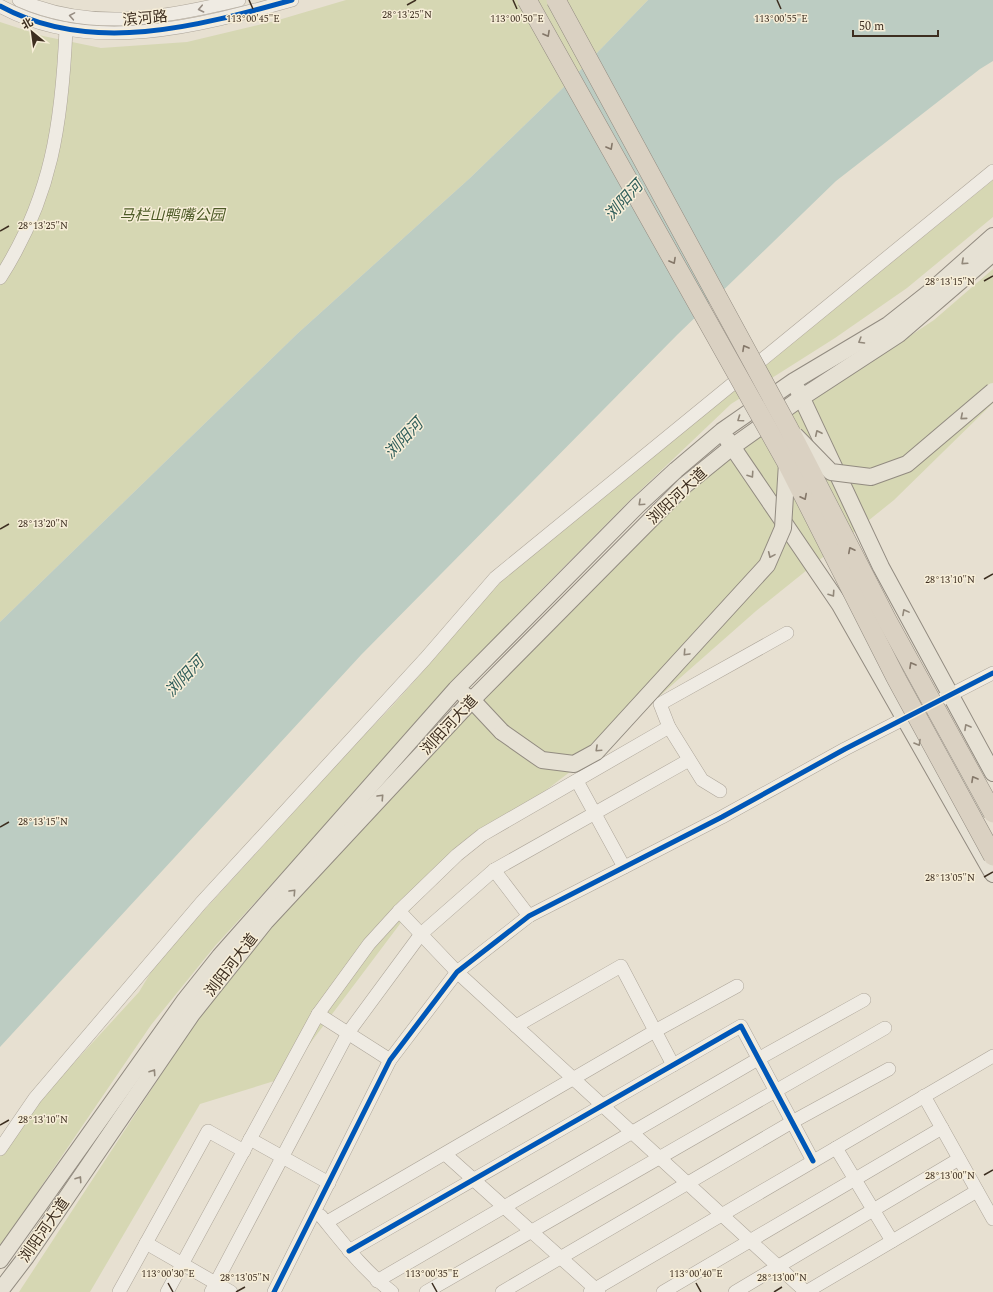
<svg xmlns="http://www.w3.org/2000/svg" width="993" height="1292" font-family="Spectral,'Noto Sans SC',serif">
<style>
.green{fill:#d6d7b3}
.water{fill:#bcccc2}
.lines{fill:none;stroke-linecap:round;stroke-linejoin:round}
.minor-casing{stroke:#ada599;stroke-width:14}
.major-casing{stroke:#928b80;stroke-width:18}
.minor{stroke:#efebe3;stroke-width:13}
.major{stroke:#e6e1d4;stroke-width:16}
.major-bridge-casing{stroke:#928b80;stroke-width:18;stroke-linecap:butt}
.highway-bridge-casing{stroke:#928b80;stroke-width:20;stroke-linecap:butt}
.major-bridge{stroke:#e6e1d4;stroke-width:16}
.highway-bridge{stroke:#dad1c2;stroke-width:19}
.cycleway-casing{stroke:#f7eed8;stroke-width:8}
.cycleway{stroke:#0057b8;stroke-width:5}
.oneway{stroke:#968c82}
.oneway2{stroke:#847769}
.oneway3{stroke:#92887a}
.ticks{fill:none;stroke:#3d2e20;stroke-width:1.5}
.labels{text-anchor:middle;stroke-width:3;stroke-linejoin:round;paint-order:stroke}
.street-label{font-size:15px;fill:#3d2e20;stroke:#f7eed8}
.park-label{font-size:15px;font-style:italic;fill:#4d5a26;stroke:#f7eed8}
.water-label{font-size:16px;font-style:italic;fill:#2f5d5a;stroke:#f7eed8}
.ticks-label{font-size:10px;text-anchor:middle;fill:#3d2e20;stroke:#f7eed8;stroke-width:3;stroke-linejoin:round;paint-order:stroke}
</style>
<rect width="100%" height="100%" fill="#e7e0d1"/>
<g class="green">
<path d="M 346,0 L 648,0 L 568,83 L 470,178 L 297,334 L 0,622 L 0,22 L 43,36 L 101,48 L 187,42 L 275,21 Z"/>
<path d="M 993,180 L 993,217 L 907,288 L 835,338 L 731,404 L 627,503 L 538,593 L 215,946 L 151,1025 L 0,1247 L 0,1156 L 39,1101 L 139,992 L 157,962 L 363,736 C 416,685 458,625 510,573 Z"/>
<path d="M 993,269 L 993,403 L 894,500 L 756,611 L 596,752 L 439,872 L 284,1078 L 200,1104 L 90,1292 L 19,1292 L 234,963 L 685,485 L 934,320 Z"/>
</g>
<path class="water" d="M 648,0 L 993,0 L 993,61 L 980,69 L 836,181 L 677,335 L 361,655 L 0,1047 L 0,622 L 297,334 L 470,178 L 568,83 Z"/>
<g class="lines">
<defs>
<g id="minor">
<path d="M 19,0 C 92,32 164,18 239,0"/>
<path d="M 0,6 C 91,56 199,26 292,0"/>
<path d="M 0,278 C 52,197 62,122 66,29"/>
<path d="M 577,781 L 624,867"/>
<path d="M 720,791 L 702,780 L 669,727 L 660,704 L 787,633"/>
<path d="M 494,870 L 529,916"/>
<path d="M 399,911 L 457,972 L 806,1292"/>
<path d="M 318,1014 L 390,1060"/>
<path d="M 516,1026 L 621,966 L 673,1065"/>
<path d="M 924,1096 L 993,1219"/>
<path d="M 250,1139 L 329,1183"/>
<path d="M 836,1148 L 892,1241"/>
<path d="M 0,1149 L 35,1098 L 201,903 L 425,659 L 495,578 L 993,171"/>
<path d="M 445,1154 L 599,1292"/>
<path d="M 321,1216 C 343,1243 364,1271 392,1292"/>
<path d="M 327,1222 L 655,1031 L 737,986"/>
<path d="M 146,1243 L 231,1292"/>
<path d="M 349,1251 L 741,1026 L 813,1161"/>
<path d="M 377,1281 L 758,1059 L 864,1000"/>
<path d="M 119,1292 L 208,1131 L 244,1151"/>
<path d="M 167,1292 L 318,1014 L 369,944 L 399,911 L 457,855 L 482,835 L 669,727"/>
<path d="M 211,1292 L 348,1033 L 421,934 L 494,870 L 689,760"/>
<path d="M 274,1292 L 390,1060 L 457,972 L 529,916 L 722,817 L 845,749 L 993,673"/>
<path d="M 426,1292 L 885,1028"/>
<path d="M 502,1292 L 792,1122 L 889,1069"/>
<path d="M 590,1292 L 993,1056"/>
<path d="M 663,1292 L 942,1128"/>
<path d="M 735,1292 L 959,1159"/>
<path d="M 806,1292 L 977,1191"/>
</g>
<g id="major">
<path d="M 798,390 L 881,567 L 993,773"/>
<path d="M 727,439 L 840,605 L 993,874"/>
<path d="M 463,694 L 472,700 L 502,732"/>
<path d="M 0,1260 L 185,1000 L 220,956 L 456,689 L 637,506 L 676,470 L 722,431 L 794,381 L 888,325 L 931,291 L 993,236"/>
<path d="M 0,1291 L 26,1257 L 192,1014 L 266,921 L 470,702 L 685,485 L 732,447 L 801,398 L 899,334 L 993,253"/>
</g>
</defs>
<use href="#minor" class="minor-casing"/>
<use href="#major" class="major-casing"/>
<use href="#minor" class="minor"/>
<use href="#major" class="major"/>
<defs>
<g id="major-bridge">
<path d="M 795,435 L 831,472 L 871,477 L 907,464 L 993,391"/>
<path d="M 502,732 L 542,760 L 574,764 L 596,752 L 767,565 L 783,528 L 787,463"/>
</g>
<g id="highway-bridge">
<path d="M 527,0 L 787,463 L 896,678 L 993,856"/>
<path d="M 556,0 L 789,429 L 887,620 L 993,813"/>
</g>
</defs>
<use href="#major-bridge" class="major-bridge-casing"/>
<use href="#highway-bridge" class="highway-bridge-casing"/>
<use href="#major-bridge" class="major-bridge"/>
<use href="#highway-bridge" class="highway-bridge"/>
<defs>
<g id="cycleway">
<path d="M 0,6 C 91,56 199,26 292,0"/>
<path d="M 349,1251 L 741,1026 L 813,1161"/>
<path d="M 274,1292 L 390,1060 L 457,972 L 529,916 L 722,817 L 845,749 L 993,673"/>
</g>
</defs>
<use href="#cycleway" class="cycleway-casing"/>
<use href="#cycleway" class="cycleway"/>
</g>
<defs><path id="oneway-chevron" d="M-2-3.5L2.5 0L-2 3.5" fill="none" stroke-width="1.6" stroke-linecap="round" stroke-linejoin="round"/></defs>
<g class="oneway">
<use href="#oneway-chevron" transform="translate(201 9) rotate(168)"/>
<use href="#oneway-chevron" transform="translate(72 16) rotate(-170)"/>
</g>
<g class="oneway2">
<use href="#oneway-chevron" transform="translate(547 34) rotate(61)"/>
<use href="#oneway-chevron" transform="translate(610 147) rotate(61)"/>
<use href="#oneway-chevron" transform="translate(673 261) rotate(61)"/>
<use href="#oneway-chevron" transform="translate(745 348) rotate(-119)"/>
<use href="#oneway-chevron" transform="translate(804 497) rotate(63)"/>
<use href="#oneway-chevron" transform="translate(851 550) rotate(-117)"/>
<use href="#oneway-chevron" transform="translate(912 665) rotate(-119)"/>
<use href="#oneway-chevron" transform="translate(974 779) rotate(-119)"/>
</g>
<g class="oneway3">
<use href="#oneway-chevron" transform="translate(964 262) rotate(138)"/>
<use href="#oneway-chevron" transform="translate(861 341) rotate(149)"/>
<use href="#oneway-chevron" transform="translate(963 417) rotate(140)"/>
<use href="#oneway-chevron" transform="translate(740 419) rotate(145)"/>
<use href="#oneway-chevron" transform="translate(818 433) rotate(-115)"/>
<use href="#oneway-chevron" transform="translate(751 475) rotate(56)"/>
<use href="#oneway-chevron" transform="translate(641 503) rotate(137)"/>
<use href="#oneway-chevron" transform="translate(771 555) rotate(114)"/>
<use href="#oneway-chevron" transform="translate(832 594) rotate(56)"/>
<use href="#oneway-chevron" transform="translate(905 612) rotate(-118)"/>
<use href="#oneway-chevron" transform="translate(686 653) rotate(133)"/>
<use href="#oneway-chevron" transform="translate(967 727) rotate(-119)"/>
<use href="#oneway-chevron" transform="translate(918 743) rotate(60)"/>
<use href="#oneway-chevron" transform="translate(598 749) rotate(137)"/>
<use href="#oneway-chevron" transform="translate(381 797) rotate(-47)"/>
<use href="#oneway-chevron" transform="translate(293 892) rotate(-47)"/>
<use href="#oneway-chevron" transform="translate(153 1072) rotate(-56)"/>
<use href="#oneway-chevron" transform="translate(79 1179) rotate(-56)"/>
</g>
<path class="ticks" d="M 249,0 L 253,9M 513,0 L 517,9M 777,0 L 781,9M 407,5 L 416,0M 0,231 L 9,226M 984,281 L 993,276M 0,529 L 9,524M 984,579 L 993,574M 0,827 L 9,822M 984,877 L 993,872M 0,1125 L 9,1120M 984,1175 L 993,1170M 168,1283 L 173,1292M 432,1283 L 437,1292M 696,1283 L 701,1292M 236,1292 L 245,1287M 774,1292 L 782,1287"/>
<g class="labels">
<g class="street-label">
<text transform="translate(145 18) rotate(-5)" y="5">滨河路</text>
<text transform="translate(677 496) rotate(-43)" y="5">浏阳河大道</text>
<text transform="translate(449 725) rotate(-47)" y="5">浏阳河大道</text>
<text transform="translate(231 965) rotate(-52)" y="5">浏阳河大道</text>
<text transform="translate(44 1230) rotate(-55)" y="5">浏阳河大道</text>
</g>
<g class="park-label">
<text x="172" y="220">马栏山鸭嘴公园</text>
</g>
<g class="water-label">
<text transform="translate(623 200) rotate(-47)" y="6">浏阳河</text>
<text transform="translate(403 438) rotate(-47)" y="6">浏阳河</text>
<text transform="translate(184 676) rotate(-47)" y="6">浏阳河</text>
</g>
</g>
<g class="ticks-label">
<text x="407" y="18">28°13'25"N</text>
<text x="253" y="22">113°00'45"E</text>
<text x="517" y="22">113°00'50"E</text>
<text x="781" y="22">113°00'55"E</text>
<text x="43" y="229">28°13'25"N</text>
<text x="950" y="285">28°13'15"N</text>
<text x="43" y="527">28°13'20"N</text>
<text x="950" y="583">28°13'10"N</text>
<text x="43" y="825">28°13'15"N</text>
<text x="950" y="881">28°13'05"N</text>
<text x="43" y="1123">28°13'10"N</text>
<text x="950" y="1179">28°13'00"N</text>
<text x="168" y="1277">113°00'30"E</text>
<text x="432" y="1277">113°00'35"E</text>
<text x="696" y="1277">113°00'40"E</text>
<text x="245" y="1281">28°13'05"N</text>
<text x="782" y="1281">28°13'00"N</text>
</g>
<g transform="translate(32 32) rotate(331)" stroke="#f7eed8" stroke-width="3" paint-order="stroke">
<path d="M0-3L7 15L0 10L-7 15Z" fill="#3d2e20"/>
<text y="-6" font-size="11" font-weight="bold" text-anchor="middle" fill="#3d2e20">北</text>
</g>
<path d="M853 30v6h85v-6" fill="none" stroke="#3d2e20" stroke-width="2"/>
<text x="859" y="30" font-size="12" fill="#3d2e20" stroke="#f7eed8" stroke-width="3" paint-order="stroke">50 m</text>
</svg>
